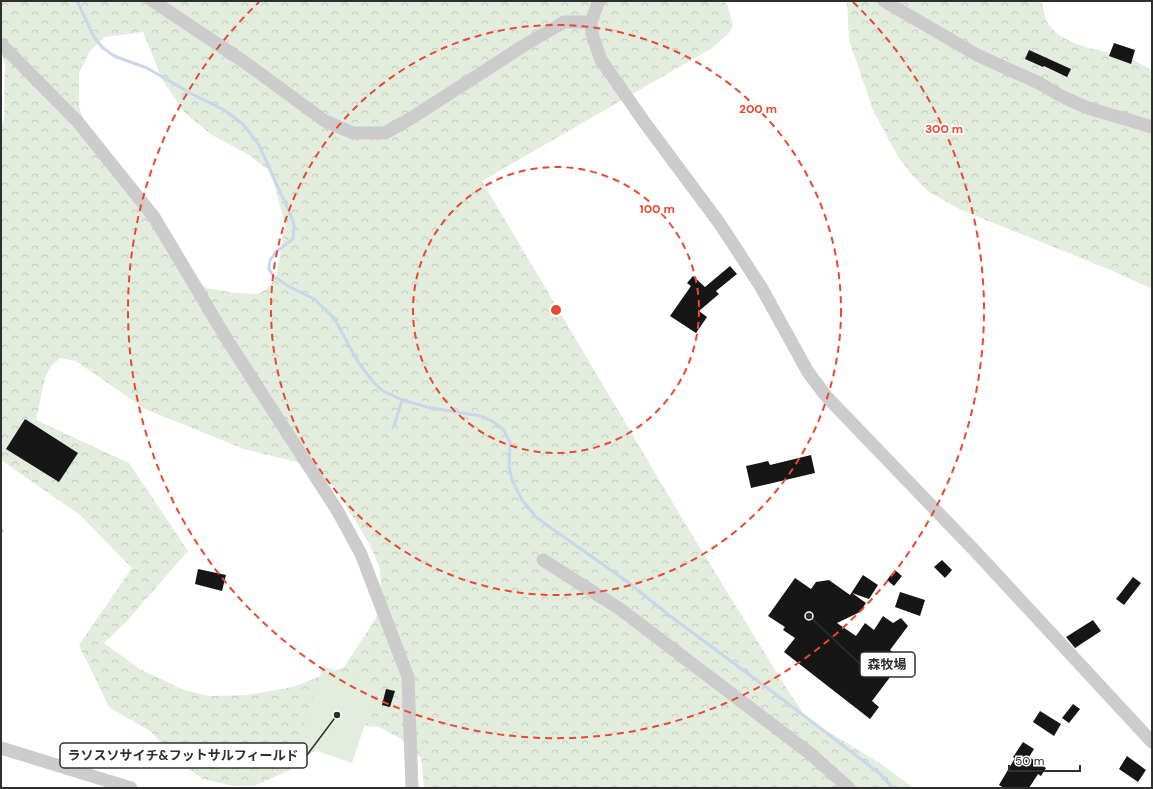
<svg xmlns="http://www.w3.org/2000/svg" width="1153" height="789" font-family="'DM Sans','Noto Sans JP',sans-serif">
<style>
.forest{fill:url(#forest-crowns);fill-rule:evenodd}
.garden{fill:#e2eddd}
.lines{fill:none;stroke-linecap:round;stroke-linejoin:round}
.stream{stroke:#c9d7ed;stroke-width:3}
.building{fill:#161616}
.minor{stroke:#ccc;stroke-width:13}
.ring{fill:none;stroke:#eb482d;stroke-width:2;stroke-dasharray:7 5}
.centre{fill:#eb482d;stroke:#fff;stroke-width:2}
.ring-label{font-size:12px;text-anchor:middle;font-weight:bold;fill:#eb482d;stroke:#fff;stroke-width:4;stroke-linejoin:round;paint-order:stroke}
.leader{fill:none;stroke:#2f2f2f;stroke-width:1.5}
.callout-dot{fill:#2f2f2f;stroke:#fff;stroke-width:1.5}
.callout{fill:#fff;stroke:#2f2f2f;stroke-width:1.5}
.callout-label{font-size:13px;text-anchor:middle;font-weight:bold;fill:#2f2f2f}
</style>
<defs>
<pattern id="forest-crowns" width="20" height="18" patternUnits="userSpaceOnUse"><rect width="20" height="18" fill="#e2eddd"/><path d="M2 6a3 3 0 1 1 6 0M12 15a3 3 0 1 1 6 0" fill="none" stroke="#c2ccbe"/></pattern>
</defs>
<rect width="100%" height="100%" fill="#fff"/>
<g class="forest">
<path d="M 1,1 L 724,1 L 728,6 L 733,26 L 728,34 L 712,48 L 482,181 L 683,520 L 785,686 L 807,719 L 875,760 L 914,788 L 424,788 L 421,758 L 401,739 L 379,727 L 359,725 L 326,741 L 290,770 L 254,786 L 233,786 L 203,779 L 179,762 L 150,731 L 109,707 L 79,645 L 132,568 L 80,515 L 1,460 L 1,128 L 4,119 L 5,64 L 1,52 ZM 143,32 L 163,81 L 185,113 L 212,135 L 249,155 L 268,170 L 275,187 L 285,224 L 277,274 L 268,288 L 258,294 L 235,293 L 207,288 L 182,273 L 158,228 L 91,140 L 79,107 L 79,73 L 90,51 L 105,37 ZM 60,358 L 76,361 L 145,409 L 244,449 L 297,462 L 334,486 L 370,545 L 380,569 L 381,597 L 376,618 L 344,667 L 293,687 L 246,695 L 209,696 L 184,690 L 140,669 L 104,643 L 126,622 L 188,551 L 129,463 L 36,420 L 45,378 L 51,366 Z"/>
<path d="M 847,1 L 1042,1 C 1043,7 1044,16 1047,22 C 1065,50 1105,48 1133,60 C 1140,63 1146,67 1152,70 L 1152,289 L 1106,268 L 961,210 L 929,192 L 912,175 L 898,157 L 873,110 L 849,40 Z"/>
</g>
<path class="garden" d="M 323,666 L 378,685 L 352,763 L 297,744 Z"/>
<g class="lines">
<g class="stream">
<path d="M 77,1 L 94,37 L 102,47 L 114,56 L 147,68 L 192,94 L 224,110 L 243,124 L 259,145 L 292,218 L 294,226 L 293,239 L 277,251 L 270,260 L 269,269 L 273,276 L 288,286 L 314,299 L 334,318 L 358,362 L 374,383 L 383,391 L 402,400 L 431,408 L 481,416 L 492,421 L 503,429 L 510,442 L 509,467 L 512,480 L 522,500 L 537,518 L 629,583 L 670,616 L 786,702 L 879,773 L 893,788"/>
<path d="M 394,426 L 402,400"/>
<path d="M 1,529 L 2,531"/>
</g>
</g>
<g class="building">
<path d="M 1114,43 L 1135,50 L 1131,64 L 1109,56 Z"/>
<path d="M 1029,50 L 1071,69 L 1067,77 L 1044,66 L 1043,67 L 1025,59 Z"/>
<path d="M 730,266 L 737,274 L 716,291 L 719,294 L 699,311 L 707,317 L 696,333 L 670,316 L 691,286 L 687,283 L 693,276 L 705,287 Z"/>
<path d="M 25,419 L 78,453 L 59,482 L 6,449 Z"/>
<path d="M 811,455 L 815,473 L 751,488 L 746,466 L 768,461 L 770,465 Z"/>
<path d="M 942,560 L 952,570 L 945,578 L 934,567 Z"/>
<path d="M 198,569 L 226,575 L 222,591 L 195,584 Z"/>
<path d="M 895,570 L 902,576 L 894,586 L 887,580 Z"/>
<path d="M 863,575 L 878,585 L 869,599 L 852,593 L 866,603 L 860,612 L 837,623 L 856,636 L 865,623 L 874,630 L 883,616 L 893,623 L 901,618 L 908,626 L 890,650 L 903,660 L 872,701 L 879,707 L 870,719 L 784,652 L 795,638 L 783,630 L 785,627 L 768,616 L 795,578 L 811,589 L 816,582 L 829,580 L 850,595 Z"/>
<path d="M 1133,577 L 1141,583 L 1124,605 L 1116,599 Z"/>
<path d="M 900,592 L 925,600 L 920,616 L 895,607 Z"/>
<path d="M 1093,620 L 1101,631 L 1075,648 L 1066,637 Z"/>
<path d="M 386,689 L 395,691 L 390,707 L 382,705 Z"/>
<path d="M 1073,704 L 1080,709 L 1069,723 L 1062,718 Z"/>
<path d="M 1040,711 L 1061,724 L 1054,736 L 1033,722 Z"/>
<path d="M 1023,742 L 1034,749 L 1029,757 L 1046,768 L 1041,776 L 1038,774 L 1029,788 L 1004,788 L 999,785 L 1015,758 L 1013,757 Z"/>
<path d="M 1127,756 L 1146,770 L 1138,782 L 1119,769 Z"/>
</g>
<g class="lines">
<g class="minor">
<path d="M 153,1 L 243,61 L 325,121 L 353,133 L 385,133 L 413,117 L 523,46 L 564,22 L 591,22"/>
<path d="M 600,1 L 598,3 L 591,22 L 592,34 L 601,60 L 645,123 L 720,224 L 761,287 L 808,372 L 826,396 L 975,551 L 1152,742"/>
<path d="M 884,1 L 977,55 L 1039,83 L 1063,97 L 1088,108 L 1152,127"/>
<path d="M 1,44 L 78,122 L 154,217 L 226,338 L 337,510 L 361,554 L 408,677 L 412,788"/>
<path d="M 543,560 L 620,609 L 812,755 L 849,788"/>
<path d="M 1,748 L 131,788"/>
</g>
</g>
<g class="ring">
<circle cx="556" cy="310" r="143"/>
<circle cx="556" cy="310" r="285"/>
<path d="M853 2A428 428 0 1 1 259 2"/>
</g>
<circle cx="556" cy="310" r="6" class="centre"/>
<g class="ring-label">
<text x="758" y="113">200 m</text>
<text x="944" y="133">300 m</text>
<text x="657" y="213">100 m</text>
</g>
<path class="leader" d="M809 616L860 664M337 715L307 755"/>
<g class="callout-dot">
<circle cx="809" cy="616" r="4"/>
<circle cx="337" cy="715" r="4"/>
</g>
<g class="callout">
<rect x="860" y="652" width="55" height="25" rx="4"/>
<rect x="60" y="743" width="247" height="25" rx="4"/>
</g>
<g class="callout-label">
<text x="887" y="669">森牧場</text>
<text x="183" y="760">ラソスソサイチ&amp;フットサルフィールド</text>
</g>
<rect width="1153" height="789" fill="none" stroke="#2f2f2f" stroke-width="4"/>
<path d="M1009 765v6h71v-6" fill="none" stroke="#2f2f2f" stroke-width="2"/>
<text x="1015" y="765" font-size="12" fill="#2f2f2f" stroke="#ffffff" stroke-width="3" paint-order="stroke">50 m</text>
</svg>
